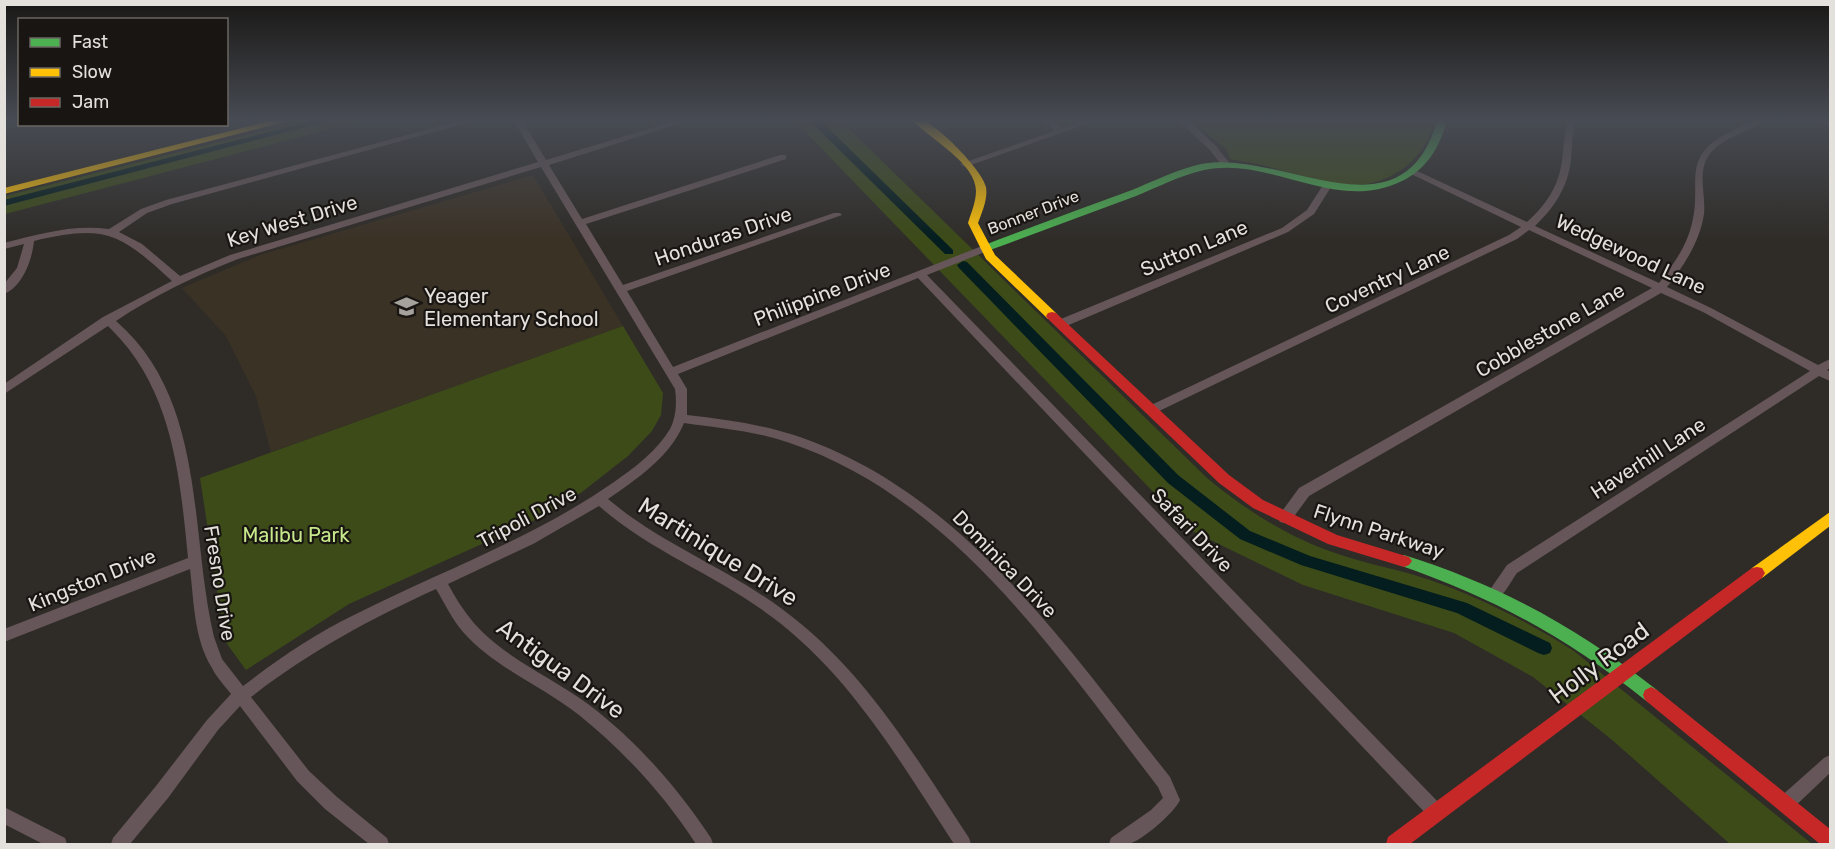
<svg xmlns="http://www.w3.org/2000/svg" width="1835" height="849" font-family="Rubik,sans-serif">
<style>
.built{fill:#3b3226}
.green{fill:#3c4b18}
.lines{fill:none;stroke-linecap:round;stroke-linejoin:round}
.canal{fill:#041d1e;fill-rule:evenodd}
.street{fill:#665659;fill-rule:evenodd}
.fast{fill:#4caf50;fill-rule:evenodd}
.slow{fill:#ffc107;fill-rule:evenodd}
.jam{fill:#c62828;fill-rule:evenodd}
.labels{text-anchor:middle;stroke-width:4.5;stroke-linejoin:round;paint-order:stroke}
.far-street-label{font-size:16px;fill:#e4e0db;stroke:#181512}
.street-label{font-size:20px;fill:#e4e0db;stroke:#181512}
.poi-label{font-size:20px;fill:#e4e0db;stroke:#181512;text-anchor:start}
.park-label{font-size:20px;fill:#c7e88a;stroke:#181512}
.near-street-label{font-size:24px;fill:#e4e0db;stroke:#181512}
</style>
<rect width="100%" height="100%" fill="#2f2c28"/>
<path class="built" d="M 533,175 L 623,326 L 271,452 L 256,396 L 226,336 L 182,288 L 260,255 Z"/>
<g class="green">
<path d="M 302,121 L 361,121 L 5,214 L 5,196 Z"/>
<path d="M 795,121 L 841,121 L 1207,478 C 1247,511 1291,539 1341,555 C 1371,565 1401,570 1430,580 C 1481,598 1528,622 1574,651 L 1812,844 L 1730,844 L 1611,739 L 1533,677 L 1454,633 L 1303,585 L 1190,530 Z"/>
<path d="M 1193,121 L 1434,121 C 1429,153 1398,179 1367,184 C 1330,189 1293,172 1258,164 C 1249,162 1239,161 1230,159 L 1226,149 Z"/>
<path d="M 623,326 L 663,393 L 661,415 L 652,431 L 628,456 L 582,492 L 535,520 L 349,604 L 246,670 L 225,641 L 200,478 Z"/>
</g>
<g class="lines">
<g class="canal">
<path d="M 311,121 L 329,121 L 4,206 L 4,200 Z"/>
<path d="M 810,121 L 821,121 L 953,250 L 953,254 L 945,254 Z"/>
<path d="M 963,261 L 967,262 L 1178,475 L 1250,531 L 1310,556 L 1467,603 L 1550,643 L 1552,648 L 1550,653 L 1544,655 L 1538,653 L 1457,613 L 1301,565 L 1240,539 L 1168,483 L 959,268 L 957,265 Z"/>
</g>
<g class="street">
<path d="M 459,121 L 474,121 L 172,204 L 147,213 L 119,232 L 142,244 L 180,276 L 230,255 L 538,162 L 514,121 L 523,121 L 546,160 L 674,121 L 688,121 L 549,165 L 582,219 L 780,155 L 786,155 L 786,159 L 586,224 L 623,285 L 834,213 L 840,213 L 842,215 L 627,291 L 673,367 L 982,246 L 990,246 L 990,250 L 927,275 L 1442,806 L 1444,812 L 1442,818 L 1436,820 L 1430,818 L 918,278 L 678,374 L 687,389 L 687,415 C 723,419 760,424 794,435 C 961,490 1066,646 1170,777 L 1180,800 C 1175,812 1141,842 1128,844 C 1122,846 1114,845 1109,844 L 1111,838 L 1151,810 L 1163,798 L 1158,787 C 1057,656 953,497 787,442 C 754,431 719,428 684,423 C 670,457 637,479 608,499 C 661,544 727,568 782,609 C 863,668 915,756 969,838 L 971,844 L 954,844 C 901,763 851,676 772,617 C 717,575 651,552 599,506 L 533,544 L 448,584 C 455,597 463,610 473,622 C 504,658 550,676 588,704 C 637,741 677,787 711,838 L 713,844 L 696,844 C 664,795 625,752 579,715 C 542,686 495,668 463,632 C 452,619 445,604 436,589 C 370,619 309,652 251,697 L 309,771 L 337,797 L 387,838 L 389,844 L 369,844 L 325,809 L 297,781 L 240,706 L 218,730 L 168,798 L 130,844 L 111,844 L 113,838 L 156,786 L 207,720 L 231,694 C 225,686 217,678 212,668 C 194,639 194,602 190,569 L 4,642 L 4,629 L 188,558 C 180,477 173,391 112,330 L 108,326 L 4,394 L 4,384 L 103,317 L 172,281 C 120,233 105,224 34,241 C 32,260 23,286 4,294 L 4,284 L 17,268 L 24,244 L 4,249 L 4,243 C 39,234 73,224 109,229 L 141,209 L 166,200 ZM 541,167 L 675,389 C 677,403 676,417 670,429 C 657,451 634,468 614,482 C 534,538 441,571 354,615 C 315,634 278,659 243,686 L 222,659 L 214,637 C 189,531 207,400 116,321 C 153,296 195,276 238,259 Z"/>
<path d="M 1044,121 L 1054,121 L 1062,128 L 1081,121 L 1095,121 L 968,166 L 965,167 L 960,164 L 1054,131 Z"/>
<path d="M 1179,121 L 1189,121 L 1216,146 L 1231,165 L 1229,167 L 1223,167 L 1210,150 Z"/>
<path d="M 1568,121 L 1576,121 C 1572,134 1572,147 1571,160 C 1568,187 1554,208 1535,226 L 1659,283 C 1673,265 1687,246 1692,223 C 1702,185 1681,159 1724,135 C 1737,128 1749,121 1763,121 C 1746,134 1722,137 1709,155 C 1697,172 1706,195 1704,214 C 1700,241 1684,266 1667,287 L 1711,308 L 1818,365 L 1830,359 L 1830,368 L 1827,370 L 1830,372 L 1830,381 L 1819,376 L 1517,573 C 1510,582 1502,603 1489,598 L 1487,594 L 1507,565 L 1810,371 L 1703,312 L 1661,293 L 1309,496 L 1290,522 L 1285,523 L 1280,522 L 1278,518 L 1280,514 L 1299,488 L 1652,288 L 1529,230 L 1517,239 L 1155,413 L 1147,413 L 1145,410 L 1147,407 L 1509,235 L 1521,227 L 1407,172 L 1409,170 L 1415,170 L 1527,222 C 1546,205 1559,186 1562,160 C 1564,147 1564,134 1568,121 Z"/>
<path d="M 1817,121 L 1830,122 L 1830,127 L 1818,123 Z"/>
<path d="M 1326,184 L 1331,187 L 1314,214 L 1288,232 L 1064,327 L 1060,328 L 1055,324 L 1056,321 L 1282,228 L 1307,210 L 1323,185 Z"/>
<path d="M 1830,755 L 1830,773 L 1791,810 L 1785,812 L 1779,810 L 1777,804 L 1779,798 L 1824,758 Z"/>
<path d="M 4,807 L 65,838 L 67,844 L 43,844 L 4,824 Z"/>
</g>
<g class="fast">
<path d="M 1437,121 L 1447,121 C 1439,148 1427,169 1402,181 C 1335,214 1272,156 1204,170 C 1181,175 1158,187 1136,196 C 1087,214 1039,232 990,250 L 982,250 L 980,248 L 982,246 C 1032,227 1082,208 1132,190 C 1154,181 1178,169 1201,164 C 1280,148 1402,244 1437,121 Z"/>
<path d="M 1404,555 C 1500,585 1578,628 1657,690 L 1659,695 L 1657,700 L 1651,703 L 1645,700 C 1564,636 1496,599 1399,565 L 1396,561 L 1399,557 Z"/>
</g>
<g class="slow">
<path d="M 270,121 L 288,121 L 4,194 L 4,188 Z"/>
<path d="M 913,121 C 917,121 920,121 923,121 C 938,125 983,171 986,187 C 988,199 982,212 978,223 L 995,255 L 1056,313 L 1058,316 L 1056,319 L 1048,319 L 986,259 L 968,223 C 971,213 976,202 976,191 C 976,163 930,139 913,121 Z"/>
<path d="M 1830,512 L 1830,526 L 1762,578 L 1757,579 L 1752,578 L 1749,573 L 1752,568 Z"/>
</g>
<g class="jam">
<path d="M 1052,312 L 1056,313 L 1229,475 L 1263,500 L 1337,535 L 1409,557 L 1412,561 L 1409,565 L 1404,567 L 1328,544 L 1253,508 L 1219,483 L 1048,319 L 1046,316 L 1048,313 Z"/>
<path d="M 1757,567 L 1762,568 L 1765,573 L 1762,578 L 1410,844 L 1386,844 L 1388,837 L 1752,568 Z"/>
<path d="M 1651,687 L 1657,690 L 1830,829 L 1830,844 L 1820,844 L 1645,700 L 1643,695 L 1645,690 Z"/>
</g>
</g>
<linearGradient id="sky" x2="0" y2="1"><stop stop-color="#1a1816"/><stop offset="0.5" stop-color="#474b53"/><stop offset="1" stop-color="#474b53" stop-opacity="0"/></linearGradient>
<rect width="1835" height="240" fill="url(#sky)"/>
<defs>
<symbol id="school-bare" viewBox="-9 -9 18 18"><path d="M0-5L7-2L0 1L-7-2ZM-4 1L0 2.5L4 1V4Q0 6-4 4Z" fill="#a5a19c" stroke="#181512" stroke-width="2.5" paint-order="stroke"/></symbol>
</defs>
<g fill-rule="evenodd">
<use href="#school-bare" x="390" y="290" width="33" height="33"/>
</g>
<g class="labels">
<g class="far-street-label">
<text transform="translate(1033 212) rotate(-21)" y="6">Bonner Drive</text>
</g>
<g class="street-label">
<text transform="translate(292 221) rotate(-17)" y="7">Key West Drive</text>
<text transform="translate(723 236) rotate(-19)" y="7">Honduras Drive</text>
<text transform="translate(1194 248) rotate(-23)" y="7">Sutton Lane</text>
<text transform="translate(1631 254) rotate(25)" y="7">Wedgewood Lane</text>
<text transform="translate(1387 279) rotate(-25)" y="7">Coventry Lane</text>
<text transform="translate(822 294) rotate(-21)" y="7">Philippine Drive</text>
<text transform="translate(1550 330) rotate(-30)" y="7">Cobblestone Lane</text>
<text transform="translate(1648 458) rotate(-33)" y="7">Haverhill Lane</text>
<text transform="translate(527 517) rotate(-28)" y="7">Tripoli Drive</text>
<text transform="translate(1192 530) rotate(46)" y="7">Safari Drive</text>
<text transform="translate(1379 531) rotate(18)" y="7">Flynn Parkway</text>
<text transform="translate(1005 564) rotate(46)" y="7">Dominica Drive</text>
<text transform="translate(92 580) rotate(-22)" y="7">Kingston Drive</text>
<text transform="translate(220 583) rotate(81)" y="7">Fresno Drive</text>
</g>
<g class="poi-label">
<text x="424" y="303">Yeager<tspan x="424" dy="23">Elementary School</tspan></text>
</g>
<g class="park-label">
<text x="296" y="542">Malibu Park</text>
</g>
<g class="near-street-label">
<text transform="translate(718 552) rotate(32)" y="8">Martinique Drive</text>
<text transform="translate(1599 663) rotate(-37)" y="8">Holly Road</text>
<text transform="translate(561 669) rotate(36)" y="8">Antigua Drive</text>
</g>
</g>
<rect width="1835" height="849" fill="none" stroke="#e4e0db" stroke-width="12"/>
<rect x="18" y="18" width="210" height="108" fill="#181512" stroke="#6a6662" stroke-width="1.5"/>
<rect x="30" y="38" width="30" height="9" fill="#4caf50" stroke="#6a6662" stroke-width="1.5"/>
<text x="72" y="48" font-size="18" fill="#e4e0db">Fast</text>
<rect x="30" y="68" width="30" height="9" fill="#ffc107" stroke="#6a6662" stroke-width="1.5"/>
<text x="72" y="78" font-size="18" fill="#e4e0db">Slow</text>
<rect x="30" y="98" width="30" height="9" fill="#c62828" stroke="#6a6662" stroke-width="1.5"/>
<text x="72" y="108" font-size="18" fill="#e4e0db">Jam</text>
</svg>
